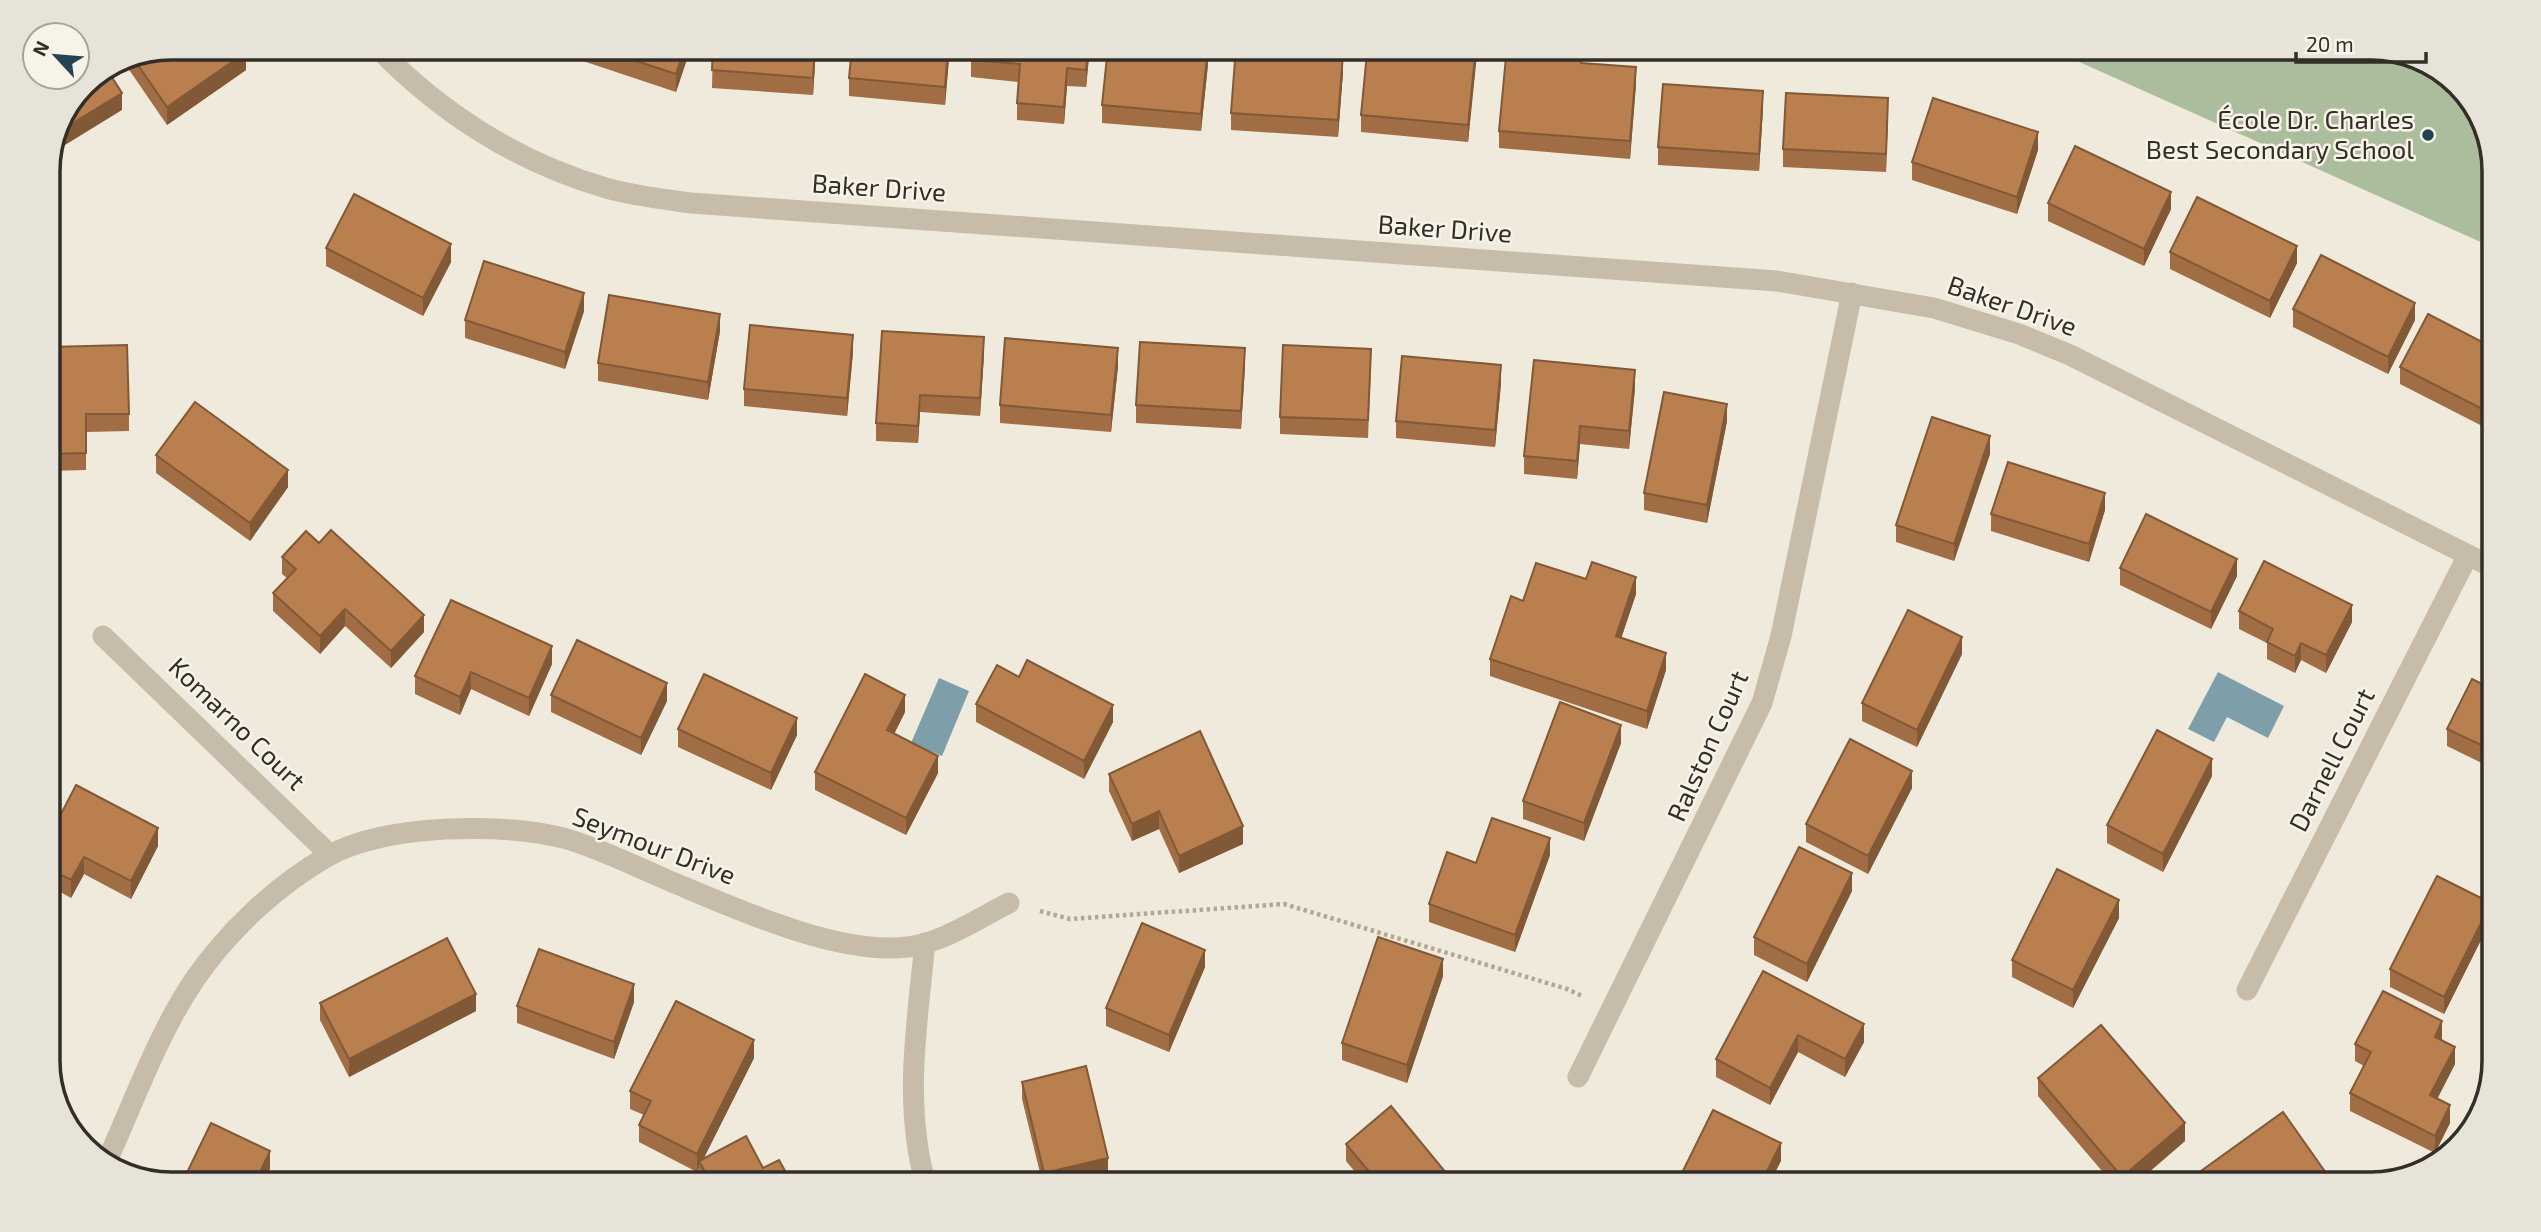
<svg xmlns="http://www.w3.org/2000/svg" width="2541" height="1232" font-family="'Exo 2',sans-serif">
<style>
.green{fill:#acbd9d}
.water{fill:#7e9faa}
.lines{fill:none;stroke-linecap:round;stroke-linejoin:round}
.path{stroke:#b2a793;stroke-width:4.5;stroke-dasharray:3.5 3.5;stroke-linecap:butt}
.street{stroke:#c6bca9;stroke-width:21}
.wall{fill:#a06d44}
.shaded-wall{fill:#825937}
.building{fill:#ba7f4f;stroke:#825937;stroke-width:2}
.poi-dot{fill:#224551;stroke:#f7f3e8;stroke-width:2.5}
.labels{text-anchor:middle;stroke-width:5;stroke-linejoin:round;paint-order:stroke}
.poi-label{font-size:26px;fill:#342e28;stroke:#f7f3e8;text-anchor:end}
.street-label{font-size:26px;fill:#342e28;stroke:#f7f3e8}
.rim{fill:none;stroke:#342e28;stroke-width:3.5}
</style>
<rect width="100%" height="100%" fill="#efeadc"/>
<path class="green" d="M 2046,47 L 2370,47 L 2424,60 L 2473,102 L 2494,163 L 2494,248 Z"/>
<g class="water">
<path d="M 2218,672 L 2284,706 L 2268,738 L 2227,717 L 2214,742 L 2188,729 Z"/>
<path d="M 939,678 L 969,691 L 942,756 L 911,743 Z"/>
</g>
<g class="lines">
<path class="path" d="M 1040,911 L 1070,919 L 1284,904 L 1567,989 L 1582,996"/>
<g class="street">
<path d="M 377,47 C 440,113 519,163 606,188 C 634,196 663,199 691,203 L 1777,281 L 1934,308 L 2019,334 L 2070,355 L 2494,568"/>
<path d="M 103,636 L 330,855"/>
<path d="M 925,943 C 917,1024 903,1105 926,1185"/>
<path d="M 2247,990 L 2468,555"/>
<path d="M 1578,1077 L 1762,703 L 1781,636 L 1852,293"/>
<path d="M 106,1163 C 134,1102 157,1035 195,979 C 228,931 277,885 328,856 C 384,824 506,822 567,839 C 600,849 633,865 665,879 C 730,906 836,956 908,947 C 944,942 977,919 1009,903"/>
</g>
</g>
<g class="wall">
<path d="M 171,47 L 246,70 L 167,125 L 121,58 L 124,57 Z"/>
<path d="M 518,47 L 559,47 L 556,59 Z"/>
<path d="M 568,47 L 691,47 L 676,92 L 568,56 Z"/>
<path d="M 713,47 L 816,47 L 813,95 L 712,88 Z"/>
<path d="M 950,47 L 945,105 L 849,96 L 849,78 Z"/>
<path d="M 1090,47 L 1086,87 L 1067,86 L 1064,124 L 1017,120 L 1017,103 L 1019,82 L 971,77 L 971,60 Z"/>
<path d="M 1477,47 L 1468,142 L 1361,132 L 1361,115 L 1434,59 Z"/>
<path d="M 1582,63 L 1636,84 L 1630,159 L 1499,148 L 1499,131 Z"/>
<path d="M 1208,64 L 1201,131 L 1102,123 L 1102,105 Z"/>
<path d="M 1343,72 L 1338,137 L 1231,130 L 1231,113 Z"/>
<path d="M 1763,108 L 1759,171 L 1658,165 L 1658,147 Z"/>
<path d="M 1888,115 L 1886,172 L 1783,167 L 1783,149 Z"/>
<path d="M 2038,150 L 2017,214 L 1912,180 L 1912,162 Z"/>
<path d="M 2048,203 L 2171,209 L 2144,266 L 2048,221 Z"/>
<path d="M 326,248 L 451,262 L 423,316 L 326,266 Z"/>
<path d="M 2170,252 L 2297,263 L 2270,318 L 2170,269 Z"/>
<path d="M 2293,309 L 2415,320 L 2388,374 L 2293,327 Z"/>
<path d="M 584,311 L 565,369 L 465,338 L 465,320 Z"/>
<path d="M 720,331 L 708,400 L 598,381 L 598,363 Z"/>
<path d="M 48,347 L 129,414 L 129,431 L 86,432 L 86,470 L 48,471 Z"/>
<path d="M 2494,348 L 2494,432 L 2400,384 L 2400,367 Z"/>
<path d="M 853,352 L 847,416 L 744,406 L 744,389 Z"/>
<path d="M 984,354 L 980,416 L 920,412 L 918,443 L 876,441 L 876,423 Z"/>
<path d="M 1118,366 L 1111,432 L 1000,423 L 1000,405 Z"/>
<path d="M 1245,366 L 1241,429 L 1136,423 L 1136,405 Z"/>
<path d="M 1371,366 L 1368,438 L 1280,434 L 1280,417 Z"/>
<path d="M 1501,383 L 1495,447 L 1396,438 L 1396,421 Z"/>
<path d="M 1635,388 L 1629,449 L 1580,444 L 1577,479 L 1524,474 L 1524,456 Z"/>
<path d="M 1727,421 L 1707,523 L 1644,510 L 1644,493 Z"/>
<path d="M 1990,454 L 1954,561 L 1896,542 L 1896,525 Z"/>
<path d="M 156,455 L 288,487 L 250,541 L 156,473 Z"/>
<path d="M 2105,510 L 2089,562 L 1991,531 L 1991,514 Z"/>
<path d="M 319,543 L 424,632 L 391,668 L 345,626 L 320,654 L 273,611 L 273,593 L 287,578 L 282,574 L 282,557 Z"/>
<path d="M 2120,568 L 2237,576 L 2211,629 L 2120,585 Z"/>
<path d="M 1586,579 L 1636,594 L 1621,638 L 1666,670 L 1647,729 L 1490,676 L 1490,659 L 1523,601 Z"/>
<path d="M 2239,611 L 2352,622 L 2326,673 L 2301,660 L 2295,673 L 2267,659 L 2267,643 L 2239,629 Z"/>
<path d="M 1962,654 L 1917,747 L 1862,721 L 1862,703 Z"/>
<path d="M 552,664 L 529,716 L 471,689 L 460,715 L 415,694 L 415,676 Z"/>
<path d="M 1019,677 L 1113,722 L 1084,779 L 976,722 L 976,704 Z"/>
<path d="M 2494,690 L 2494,769 L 2447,746 L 2447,729 Z"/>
<path d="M 551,695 L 667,701 L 641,755 L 551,712 Z"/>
<path d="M 905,712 L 894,734 L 938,773 L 906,835 L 815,790 L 815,772 Z"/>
<path d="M 678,729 L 797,735 L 771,790 L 678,747 Z"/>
<path d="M 1621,743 L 1584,841 L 1523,819 L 1523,801 Z"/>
<path d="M 1109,774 L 1243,844 L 1179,873 L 1159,829 L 1132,841 L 1109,791 Z"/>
<path d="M 2212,776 L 2163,872 L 2107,843 L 2107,825 Z"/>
<path d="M 1912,788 L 1868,874 L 1806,842 L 1806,824 Z"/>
<path d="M 48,839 L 158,846 L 131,899 L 84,874 L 71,898 L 48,885 Z"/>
<path d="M 1550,855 L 1515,952 L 1429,922 L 1429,904 L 1476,863 Z"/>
<path d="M 1852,891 L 1807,982 L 1754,955 L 1754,937 Z"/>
<path d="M 2119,918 L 2073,1008 L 2012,977 L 2012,960 Z"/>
<path d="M 2491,920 L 2444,1014 L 2390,987 L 2390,969 Z"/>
<path d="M 1205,967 L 1169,1052 L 1106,1026 L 1106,1008 Z"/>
<path d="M 1763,971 L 1864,1042 L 1845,1077 L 1798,1052 L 1770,1105 L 1716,1077 L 1716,1059 Z"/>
<path d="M 1443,976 L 1407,1083 L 1342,1060 L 1342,1043 Z"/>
<path d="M 634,1002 L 614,1059 L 517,1023 L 517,1006 Z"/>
<path d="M 320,1003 L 476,1011 L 349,1077 L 320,1020 Z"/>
<path d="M 2442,1038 L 2442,1040 L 2455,1064 L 2437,1099 L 2450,1123 L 2435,1153 L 2350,1111 L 2350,1093 L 2364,1066 L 2355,1061 L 2355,1044 Z"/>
<path d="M 754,1058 L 703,1159 L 763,1168 L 793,1185 L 702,1185 L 699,1179 L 699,1168 L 697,1172 L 639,1142 L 639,1125 L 644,1115 L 630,1109 L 630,1091 Z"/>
<path d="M 2038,1078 L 2185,1141 L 2134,1185 L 2114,1185 L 2038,1096 Z"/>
<path d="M 1022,1082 L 1108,1175 L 1069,1185 L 1043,1185 L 1022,1099 Z"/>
<path d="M 1346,1144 L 1456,1185 L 1366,1185 L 1346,1161 Z"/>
<path d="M 2201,1171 L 2326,1185 L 2201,1185 Z"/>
</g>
<g class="shaded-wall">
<path d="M 556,47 L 559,47 L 556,59 Z"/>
<path d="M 685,47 L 691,47 L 676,92 L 676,74 Z"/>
<path d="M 815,47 L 816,47 L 813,95 L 813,78 Z"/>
<path d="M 948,47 L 950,47 L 945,105 L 945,87 Z"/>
<path d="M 1088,47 L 1090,47 L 1086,87 L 1086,70 Z"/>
<path d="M 1208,47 L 1208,64 L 1201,131 L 1201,114 Z"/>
<path d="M 1476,47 L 1477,47 L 1477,55 L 1468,142 L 1468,125 Z"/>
<path d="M 246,52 L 246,70 L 167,125 L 167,107 Z"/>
<path d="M 1343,54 L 1343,72 L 1338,137 L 1338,120 Z"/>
<path d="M 1636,67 L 1636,84 L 1630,159 L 1630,141 Z"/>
<path d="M 1067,68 L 1067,86 L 1064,124 L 1064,107 Z"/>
<path d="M 1763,91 L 1763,108 L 1759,171 L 1759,154 Z"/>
<path d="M 122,93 L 122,110 L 52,153 L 63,129 Z"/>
<path d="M 1888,98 L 1888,115 L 1886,172 L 1886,154 Z"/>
<path d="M 2038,132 L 2038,150 L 2017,214 L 2017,197 Z"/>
<path d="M 2171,192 L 2171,209 L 2144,266 L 2144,249 Z"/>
<path d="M 451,244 L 451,262 L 423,316 L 423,298 Z"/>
<path d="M 2297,246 L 2297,263 L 2270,318 L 2270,301 Z"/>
<path d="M 584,293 L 584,311 L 565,369 L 565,352 Z"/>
<path d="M 2415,303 L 2415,320 L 2388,374 L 2388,357 Z"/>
<path d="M 720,314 L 720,331 L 708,400 L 708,382 Z"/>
<path d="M 853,335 L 853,352 L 847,416 L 847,398 Z"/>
<path d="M 984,337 L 984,354 L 980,416 L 980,398 Z"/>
<path d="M 1118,348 L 1118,366 L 1111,432 L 1111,415 Z"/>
<path d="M 1245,348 L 1245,366 L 1241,429 L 1241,411 Z"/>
<path d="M 1501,365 L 1501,383 L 1495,447 L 1495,430 Z"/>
<path d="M 1635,370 L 1635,388 L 1629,449 L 1629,431 Z"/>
<path d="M 920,395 L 920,412 L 918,443 L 918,426 Z"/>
<path d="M 1727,404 L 1727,421 L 1707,523 L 1707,505 Z"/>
<path d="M 1580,426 L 1580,444 L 1577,479 L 1577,461 Z"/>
<path d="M 1990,436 L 1990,454 L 1954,561 L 1954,544 Z"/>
<path d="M 288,470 L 288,487 L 250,541 L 250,523 Z"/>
<path d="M 2105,493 L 2105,510 L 2089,562 L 2089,544 Z"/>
<path d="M 2237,559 L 2237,576 L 2211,629 L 2211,612 Z"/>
<path d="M 1636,577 L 1636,594 L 1616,654 L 1616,636 Z"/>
<path d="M 2352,605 L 2352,622 L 2326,673 L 2326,655 Z"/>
<path d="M 345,609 L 345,626 L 320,654 L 320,636 Z"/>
<path d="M 424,615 L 424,632 L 391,668 L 391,651 Z"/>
<path d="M 1962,637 L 1962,654 L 1917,747 L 1917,730 Z"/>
<path d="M 2301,643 L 2301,660 L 2295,673 L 2295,656 Z"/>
<path d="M 552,646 L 552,664 L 529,716 L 529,698 Z"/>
<path d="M 1666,653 L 1666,670 L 1647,729 L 1647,711 Z"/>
<path d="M 471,672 L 471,689 L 460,715 L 460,697 Z"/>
<path d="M 667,683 L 667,701 L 641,755 L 641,738 Z"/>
<path d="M 905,695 L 905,712 L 887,748 L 887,730 Z"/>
<path d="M 1113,705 L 1113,722 L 1084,779 L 1084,761 Z"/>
<path d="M 797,718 L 797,735 L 771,790 L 771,773 Z"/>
<path d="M 1621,725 L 1621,743 L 1584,841 L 1584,823 Z"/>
<path d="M 938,756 L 938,773 L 906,835 L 906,818 Z"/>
<path d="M 2212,759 L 2212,776 L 2163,872 L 2163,854 Z"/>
<path d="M 1912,771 L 1912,788 L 1868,874 L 1868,856 Z"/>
<path d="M 51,774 L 51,791 L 48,798 L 48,781 Z"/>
<path d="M 1159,811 L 1159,829 L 1132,841 L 1132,824 Z"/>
<path d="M 1243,826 L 1243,844 L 1179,873 L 1179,856 Z"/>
<path d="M 158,828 L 158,846 L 131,899 L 131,881 Z"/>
<path d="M 1550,838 L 1550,855 L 1515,952 L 1515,935 Z"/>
<path d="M 84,857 L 84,874 L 71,898 L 71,880 Z"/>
<path d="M 1852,873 L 1852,891 L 1807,982 L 1807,964 Z"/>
<path d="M 2119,900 L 2119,918 L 2073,1008 L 2073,990 Z"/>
<path d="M 2491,903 L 2491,920 L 2444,1014 L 2444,997 Z"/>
<path d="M 1205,950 L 1205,967 L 1169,1052 L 1169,1035 Z"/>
<path d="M 1443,959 L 1443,976 L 1407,1083 L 1407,1065 Z"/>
<path d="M 634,984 L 634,1002 L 614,1059 L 614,1042 Z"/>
<path d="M 476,994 L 476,1011 L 349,1077 L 349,1059 Z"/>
<path d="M 2442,1021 L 2442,1038 L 2435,1054 L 2435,1037 Z"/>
<path d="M 1864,1024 L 1864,1042 L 1845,1077 L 1845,1059 Z"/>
<path d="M 1798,1035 L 1798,1052 L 1770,1105 L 1770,1088 Z"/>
<path d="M 754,1040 L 754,1058 L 701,1164 L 699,1161 L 699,1168 L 697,1172 L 697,1154 Z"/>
<path d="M 2455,1047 L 2455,1064 L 2430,1113 L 2430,1095 Z"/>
<path d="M 2450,1105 L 2450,1123 L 2435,1153 L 2435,1136 Z"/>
<path d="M 2185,1123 L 2185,1141 L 2134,1185 L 2122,1185 L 2122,1177 Z"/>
<path d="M 1781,1143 L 1781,1161 L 1769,1185 L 1760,1185 Z"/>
<path d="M 270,1151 L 270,1169 L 262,1185 L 254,1185 Z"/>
<path d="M 1108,1158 L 1108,1175 L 1069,1185 L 1044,1185 L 1044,1173 Z"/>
<path d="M 2326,1173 L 2326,1185 L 2309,1185 Z"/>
</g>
<g class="building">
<path d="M 171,47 L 243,47 L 246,52 L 167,107 L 131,55 Z"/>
<path d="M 594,47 L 685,47 L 676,74 Z"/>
<path d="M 713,47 L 815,47 L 813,78 L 712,70 Z"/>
<path d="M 852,47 L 948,47 L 945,87 L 849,78 Z"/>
<path d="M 972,47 L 1088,47 L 1086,70 L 1067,68 L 1064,107 L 1017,103 L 1020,64 L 971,60 Z"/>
<path d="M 1108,47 L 1208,47 L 1201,114 L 1102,105 Z"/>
<path d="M 1236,47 L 1343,54 L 1338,120 L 1231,113 Z"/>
<path d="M 1435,47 L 1476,47 L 1468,125 L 1361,115 L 1367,53 L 1434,59 Z"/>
<path d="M 1529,47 L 1582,47 L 1581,63 L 1636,67 L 1630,141 L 1499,131 L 1506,57 L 1528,59 Z"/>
<path d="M 106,68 L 122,93 L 63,129 L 84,83 Z"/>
<path d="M 1663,84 L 1763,91 L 1759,154 L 1658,147 Z"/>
<path d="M 1786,93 L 1888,98 L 1886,154 L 1783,149 Z"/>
<path d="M 1933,98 L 2038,132 L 2017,197 L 1912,162 Z"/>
<path d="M 2075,146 L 2171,192 L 2144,249 L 2048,203 Z"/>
<path d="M 354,194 L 451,244 L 423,298 L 326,248 Z"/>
<path d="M 2197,197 L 2297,246 L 2270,301 L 2170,252 Z"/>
<path d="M 2321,255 L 2415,303 L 2388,357 L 2293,309 Z"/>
<path d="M 484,261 L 584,293 L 565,352 L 465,320 Z"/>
<path d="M 609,295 L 720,314 L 708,382 L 598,363 Z"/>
<path d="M 2428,314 L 2494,348 L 2494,415 L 2400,367 Z"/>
<path d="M 750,325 L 853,335 L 847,398 L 744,389 Z"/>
<path d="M 882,331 L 984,337 L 980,398 L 920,395 L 918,426 L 876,423 Z"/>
<path d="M 1005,338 L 1118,348 L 1111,415 L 1000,405 Z"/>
<path d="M 1140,342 L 1245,348 L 1241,411 L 1136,405 Z"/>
<path d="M 127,345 L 129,414 L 86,414 L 86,453 L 48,454 L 48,347 Z"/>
<path d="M 1283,345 L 1371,349 L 1368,420 L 1280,417 Z"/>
<path d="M 1402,356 L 1501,365 L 1495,430 L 1396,421 Z"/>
<path d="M 1534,360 L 1635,370 L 1629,431 L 1580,426 L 1577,461 L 1524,456 Z"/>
<path d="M 1664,392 L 1727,404 L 1707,505 L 1644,493 Z"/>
<path d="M 195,402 L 288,470 L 250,523 L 156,455 Z"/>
<path d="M 1932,417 L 1990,436 L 1954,544 L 1896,525 Z"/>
<path d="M 2008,462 L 2105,493 L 2089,544 L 1991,514 Z"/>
<path d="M 2146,514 L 2237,559 L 2211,612 L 2120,568 Z"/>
<path d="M 331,530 L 424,615 L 391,651 L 345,609 L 320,636 L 273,593 L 296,569 L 282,557 L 306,531 L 319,543 Z"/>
<path d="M 2264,561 L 2352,605 L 2326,655 L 2301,643 L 2295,656 L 2267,642 L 2273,629 L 2239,611 Z"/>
<path d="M 1592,562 L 1636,577 L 1616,636 L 1666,653 L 1647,711 L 1490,659 L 1511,596 L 1523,601 L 1536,563 L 1586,579 Z"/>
<path d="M 451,600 L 552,646 L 529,698 L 471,672 L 460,697 L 415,676 Z"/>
<path d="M 1908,610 L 1962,637 L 1917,730 L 1862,703 Z"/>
<path d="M 577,640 L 667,683 L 641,738 L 551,695 Z"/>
<path d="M 1027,660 L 1113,705 L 1084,761 L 976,704 L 997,665 L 1019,677 Z"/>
<path d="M 704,674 L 797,718 L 771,773 L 678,729 Z"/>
<path d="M 865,674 L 905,695 L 887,730 L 938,756 L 906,818 L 815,772 Z"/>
<path d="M 2472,679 L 2494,690 L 2494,751 L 2447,729 Z"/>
<path d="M 1560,702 L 1621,725 L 1584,823 L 1523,801 Z"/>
<path d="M 2157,730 L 2212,759 L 2163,854 L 2107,825 Z"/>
<path d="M 1200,731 L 1243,826 L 1179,856 L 1159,811 L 1132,824 L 1109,774 Z"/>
<path d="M 1850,739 L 1912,771 L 1868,856 L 1806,824 Z"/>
<path d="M 48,771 L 51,774 L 48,781 Z"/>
<path d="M 76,785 L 158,828 L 131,881 L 84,857 L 71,880 L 48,868 L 48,839 Z"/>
<path d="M 1492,818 L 1550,838 L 1515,935 L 1429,904 L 1447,852 L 1476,863 Z"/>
<path d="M 1799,847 L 1852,873 L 1807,964 L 1754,937 Z"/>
<path d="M 2057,869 L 2119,900 L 2073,990 L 2012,960 Z"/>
<path d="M 2437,876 L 2491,903 L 2444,997 L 2390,969 Z"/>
<path d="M 1142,923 L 1205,950 L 1169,1035 L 1106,1008 Z"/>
<path d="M 1378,937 L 1443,959 L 1407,1065 L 1342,1043 Z"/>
<path d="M 447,938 L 476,994 L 349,1059 L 320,1003 Z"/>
<path d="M 539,949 L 634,984 L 614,1042 L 517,1006 Z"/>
<path d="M 1763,971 L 1864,1024 L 1845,1059 L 1798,1035 L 1770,1088 L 1716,1059 Z"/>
<path d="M 2383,991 L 2442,1021 L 2435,1037 L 2455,1047 L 2430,1095 L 2450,1105 L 2435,1136 L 2350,1093 L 2371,1052 L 2355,1044 Z"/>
<path d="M 676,1001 L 754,1040 L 697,1154 L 639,1125 L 651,1101 L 630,1091 Z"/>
<path d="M 2101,1025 L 2185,1123 L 2122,1177 L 2038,1078 Z"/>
<path d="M 1086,1066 L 1108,1158 L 1044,1173 L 1022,1082 Z"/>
<path d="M 1391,1106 L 1456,1185 L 1380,1185 L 1346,1144 Z"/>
<path d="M 1713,1110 L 1781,1143 L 1760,1185 L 1676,1185 Z"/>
<path d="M 2283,1112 L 2326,1173 L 2309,1185 L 2211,1185 L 2201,1171 Z"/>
<path d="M 211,1123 L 270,1151 L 254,1185 L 181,1185 Z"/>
<path d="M 746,1136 L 763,1168 L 779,1160 L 793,1185 L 712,1185 L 699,1161 Z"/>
<path d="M 1171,1180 L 1174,1185 L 1162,1185 Z"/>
</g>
<circle class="poi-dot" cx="2428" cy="135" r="7"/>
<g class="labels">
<g class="poi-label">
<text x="2414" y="129">École Dr. Charles<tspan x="2414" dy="30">Best Secondary School</tspan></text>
</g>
<g class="street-label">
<text transform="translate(879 188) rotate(4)" y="9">Baker Drive</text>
<text transform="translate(1445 229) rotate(4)" y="9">Baker Drive</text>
<text transform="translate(2012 306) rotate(19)" y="9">Baker Drive</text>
<text transform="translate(237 724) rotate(44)" y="9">Komarno Court</text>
<text transform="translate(1708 746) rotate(-66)" y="9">Ralston Court</text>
<text transform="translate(2332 760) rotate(-63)" y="9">Darnell Court</text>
<text transform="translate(654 846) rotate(21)" y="9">Seymour Drive</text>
</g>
</g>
<path d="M0 0H2541V1232H0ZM171 60H2371A111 111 0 0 1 2482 171V1061A111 111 0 0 1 2371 1172H171A111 111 0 0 1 60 1061V171A111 111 0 0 1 171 60Z" fill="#e7e3d9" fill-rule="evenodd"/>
<path class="rim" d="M171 60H2371A111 111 0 0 1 2482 171V1061A111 111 0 0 1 2371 1172H171A111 111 0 0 1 60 1061V171A111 111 0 0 1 171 60Z"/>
<g transform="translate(56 56) rotate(296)"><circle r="33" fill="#f7f3e8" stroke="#a9a49b" stroke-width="2"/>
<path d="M0-5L12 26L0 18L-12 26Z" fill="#224551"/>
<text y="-10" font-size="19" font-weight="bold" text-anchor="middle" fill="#342e28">N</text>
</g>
<path d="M2296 52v10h130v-10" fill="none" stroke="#342e28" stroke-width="3.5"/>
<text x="2306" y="52" font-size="21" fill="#342e28" stroke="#f7f3e8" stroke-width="5" paint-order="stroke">20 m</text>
</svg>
